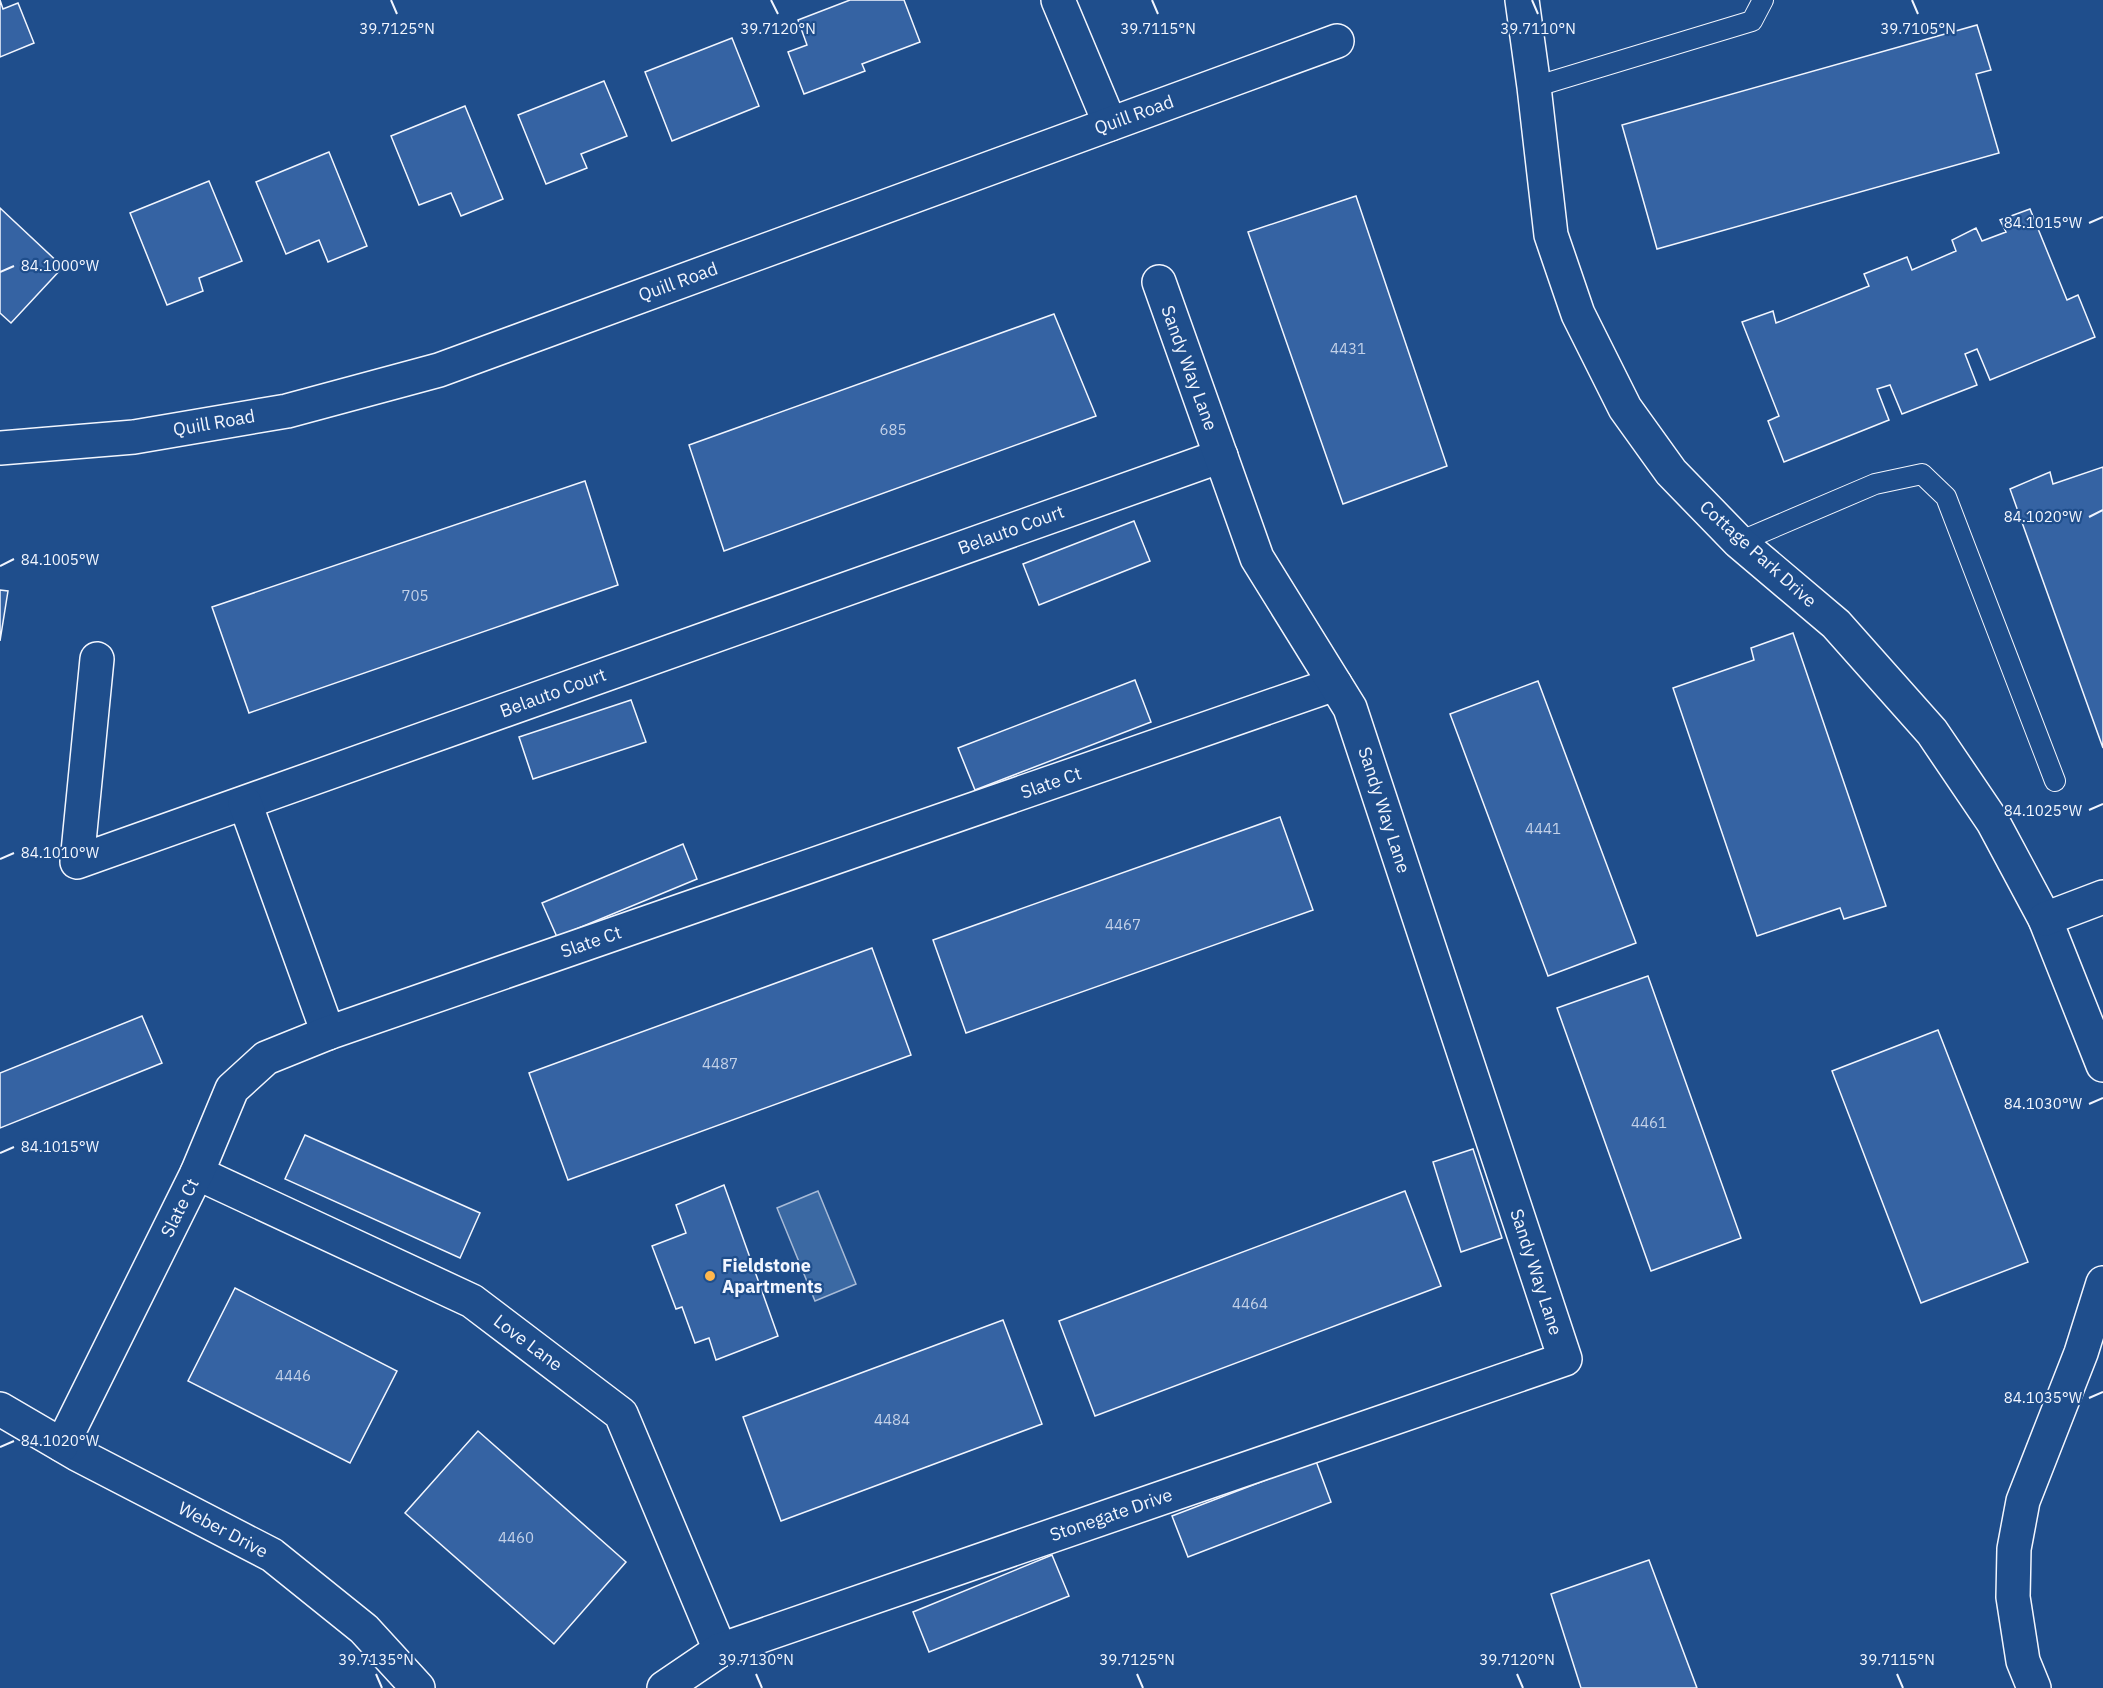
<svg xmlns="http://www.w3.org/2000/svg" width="2103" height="1688" font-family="'IBM Plex Sans',sans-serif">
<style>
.water{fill:#3b69a3;stroke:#a8bbd7;stroke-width:1.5}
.building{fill:#3563a3;stroke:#f2f6ff;stroke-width:1.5}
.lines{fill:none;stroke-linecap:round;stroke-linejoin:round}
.service-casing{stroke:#f2f6ff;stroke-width:22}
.minor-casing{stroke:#f2f6ff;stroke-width:36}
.service{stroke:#1f4e8c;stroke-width:20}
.minor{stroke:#1f4e8c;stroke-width:33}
.ticks{fill:none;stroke:#f2f6ff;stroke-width:2}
.poi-dot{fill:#ffb74d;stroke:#1f4e8c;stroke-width:2}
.labels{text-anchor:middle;stroke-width:4.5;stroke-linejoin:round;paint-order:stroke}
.number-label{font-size:15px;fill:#c3d1e8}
.street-label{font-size:18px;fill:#f2f6ff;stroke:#1f4e8c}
.poi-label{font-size:18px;font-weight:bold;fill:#f2f6ff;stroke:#1f4e8c;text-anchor:start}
.ticks-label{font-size:15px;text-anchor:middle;fill:#f2f6ff;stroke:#1f4e8c;stroke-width:4.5;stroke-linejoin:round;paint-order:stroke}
</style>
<rect width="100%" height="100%" fill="#1f4e8c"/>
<path class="water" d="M 818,1191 L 856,1284 L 815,1301 L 777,1208 Z"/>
<g class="building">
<path d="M 0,0 L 3,9 L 18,3 L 34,43 L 0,57 Z"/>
<path d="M 850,0 L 904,0 L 920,42 L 862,64 L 865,71 L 804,94 L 788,52 L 807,45 L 798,20 Z"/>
<path d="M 1977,25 L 1991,70 L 1976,74 L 1999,153 L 1657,249 L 1622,125 Z"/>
<path d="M 732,38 L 759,106 L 672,141 L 645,72 Z"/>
<path d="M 604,81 L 627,136 L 581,154 L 587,168 L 546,184 L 518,115 Z"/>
<path d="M 465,106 L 503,199 L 461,216 L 451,193 L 419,205 L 391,136 Z"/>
<path d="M 329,152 L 367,246 L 328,262 L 319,240 L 286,254 L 256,182 Z"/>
<path d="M 209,181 L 242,261 L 199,278 L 203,291 L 167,305 L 130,213 Z"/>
<path d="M 1356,196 L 1447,466 L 1343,504 L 1248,232 Z"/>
<path d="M 0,208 L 63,267 L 11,323 L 0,313 Z"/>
<path d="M 2030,209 L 2067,300 L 2078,295 L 2095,337 L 1990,380 L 1977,349 L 1965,354 L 1977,385 L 1902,414 L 1890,385 L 1877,389 L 1889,420 L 1784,462 L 1768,421 L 1779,416 L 1742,322 L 1773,311 L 1776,323 L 1869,286 L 1864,274 L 1907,257 L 1912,270 L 1956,251 L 1952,240 L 1976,228 L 1982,241 L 2006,232 L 2000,220 Z"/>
<path d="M 1054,314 L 1096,416 L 724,551 L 689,445 Z"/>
<path d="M 2103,467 L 2103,748 L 2010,489 L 2050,472 L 2053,484 Z"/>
<path d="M 585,481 L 618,585 L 249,713 L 212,607 Z"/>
<path d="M 1134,521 L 1150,561 L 1039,605 L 1023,564 Z"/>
<path d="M 0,590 L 8,591 L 0,641 Z"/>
<path d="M 1793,633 L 1886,906 L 1844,919 L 1840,908 L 1757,936 L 1673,688 L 1754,660 L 1751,648 Z"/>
<path d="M 1135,680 L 1151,722 L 975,790 L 958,748 Z"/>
<path d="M 1538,681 L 1636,943 L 1548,976 L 1450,714 Z"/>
<path d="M 631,700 L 646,742 L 533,779 L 519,737 Z"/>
<path d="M 1280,817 L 1313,910 L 966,1033 L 933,940 Z"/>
<path d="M 683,844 L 697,879 L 557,937 L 542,903 Z"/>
<path d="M 872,948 L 911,1055 L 568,1180 L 529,1073 Z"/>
<path d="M 1648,976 L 1741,1238 L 1651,1271 L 1557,1008 Z"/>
<path d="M 142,1016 L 162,1063 L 0,1128 L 0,1073 Z"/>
<path d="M 1938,1030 L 2028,1262 L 1921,1303 L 1832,1071 Z"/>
<path d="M 305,1135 L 480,1213 L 460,1258 L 285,1179 Z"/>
<path d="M 1473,1149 L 1502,1238 L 1461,1252 L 1433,1162 Z"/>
<path d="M 724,1185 L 778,1336 L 716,1360 L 709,1338 L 695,1343 L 682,1307 L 676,1309 L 652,1246 L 686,1233 L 676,1205 Z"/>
<path d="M 1405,1191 L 1441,1286 L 1095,1416 L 1059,1321 Z"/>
<path d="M 235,1288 L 397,1371 L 350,1463 L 188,1381 Z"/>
<path d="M 1003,1320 L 1042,1424 L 781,1521 L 743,1417 Z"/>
<path d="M 478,1431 L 626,1562 L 554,1644 L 405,1513 Z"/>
<path d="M 1316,1461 L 1331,1502 L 1188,1557 L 1172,1516 Z"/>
<path d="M 1052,1555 L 1069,1596 L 929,1652 L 913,1612 Z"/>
<path d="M 1649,1560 L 1697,1688 L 1581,1688 L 1551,1594 Z"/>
</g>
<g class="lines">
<defs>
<g id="service">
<path d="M 1534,87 L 1752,21 L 1763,0"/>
<path d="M 1739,542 L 1875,484 L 1922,474 L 1946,497 L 2055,781"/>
</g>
<g id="minor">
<path d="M 1058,0 L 1110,124"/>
<path d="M 1522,0 L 1534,87 L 1551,235 L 1578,314 L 1625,408 L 1671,472 L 1739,542 L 1836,624 L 1932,732 L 1993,822 L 2045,919 L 2103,1065"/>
<path d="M 0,448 L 134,437 L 287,411 L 439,370 L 1337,41"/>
<path d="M 97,659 L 77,862 L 1221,456"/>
<path d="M 245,803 L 328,1033"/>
<path d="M 2045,919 L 2103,897"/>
<path d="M 197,1173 L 472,1301 L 621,1414 L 720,1650"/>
<path d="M 0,1409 L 77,1454 L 272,1555 L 364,1629 L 418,1688"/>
<path d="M 62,1445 L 197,1173 L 232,1089 L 266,1058 L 328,1033 L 1335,684"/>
<path d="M 664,1688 L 720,1650 L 1565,1359 L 1350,708 L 1257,558 L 1159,282"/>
<path d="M 2034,1688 L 2023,1661 L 2013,1597 L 2014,1549 L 2023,1501 L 2081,1353 L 2103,1283"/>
</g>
</defs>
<use href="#service" class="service-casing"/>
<use href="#minor" class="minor-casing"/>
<use href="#service" class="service"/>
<use href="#minor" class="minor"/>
</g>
<path class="ticks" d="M 391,0 L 397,14M 771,0 L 778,14M 1152,0 L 1158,14M 1532,0 L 1538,14M 1912,0 L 1918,14M 2089,223 L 2103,217M 0,272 L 14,266M 2089,517 L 2103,510M 0,566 L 14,559M 2089,810 L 2103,804M 0,859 L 14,853M 2089,1104 L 2103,1098M 0,1153 L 14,1147M 2089,1398 L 2103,1392M 0,1447 L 14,1441M 376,1674 L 382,1688M 756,1674 L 762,1688M 1137,1674 L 1143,1688M 1517,1674 L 1523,1688M 1897,1674 L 1903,1688"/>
<circle class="poi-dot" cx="710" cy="1276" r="6"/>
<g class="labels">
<g class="number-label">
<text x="1348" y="354">4431</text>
<text x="893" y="435">685</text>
<text x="415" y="601">705</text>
<text x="1543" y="834">4441</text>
<text x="1123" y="930">4467</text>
<text x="720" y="1069">4487</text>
<text x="1649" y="1128">4461</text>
<text x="1250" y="1309">4464</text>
<text x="293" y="1381">4446</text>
<text x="892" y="1425">4484</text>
<text x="516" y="1543">4460</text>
</g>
<g class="street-label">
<text transform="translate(1134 115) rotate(-20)" y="6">Quill Road</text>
<text transform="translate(678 282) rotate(-20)" y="6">Quill Road</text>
<text transform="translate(1189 368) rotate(70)" y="6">Sandy Way Lane</text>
<text transform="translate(214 423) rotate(-10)" y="6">Quill Road</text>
<text transform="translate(1011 530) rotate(-20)" y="6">Belauto Court</text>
<text transform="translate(1758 554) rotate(42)" y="6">Cottage Park Drive</text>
<text transform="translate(553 693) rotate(-20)" y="6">Belauto Court</text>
<text transform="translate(1051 783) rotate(-19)" y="6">Slate Ct</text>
<text transform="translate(1384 810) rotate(72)" y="6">Sandy Way Lane</text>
<text transform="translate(591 942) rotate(-19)" y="6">Slate Ct</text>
<text transform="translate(180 1208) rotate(-64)" y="6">Slate Ct</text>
<text transform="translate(1536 1272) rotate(72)" y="6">Sandy Way Lane</text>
<text transform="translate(528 1343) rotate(37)" y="6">Love Lane</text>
<text transform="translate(1111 1515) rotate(-19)" y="6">Stonegate Drive</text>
<text transform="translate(223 1530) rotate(28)" y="6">Weber Drive</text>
</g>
<g class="poi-label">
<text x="722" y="1272">Fieldstone<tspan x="722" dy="21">Apartments</tspan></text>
</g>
</g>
<g class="ticks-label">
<text x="397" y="34">39.7125°N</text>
<text x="778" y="34">39.7120°N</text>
<text x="1158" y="34">39.7115°N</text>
<text x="1538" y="34">39.7110°N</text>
<text x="1918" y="34">39.7105°N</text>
<text x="2043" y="228">84.1015°W</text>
<text x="60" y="271">84.1000°W</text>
<text x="2043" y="522">84.1020°W</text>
<text x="60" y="565">84.1005°W</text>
<text x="2043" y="816">84.1025°W</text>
<text x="60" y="858">84.1010°W</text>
<text x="2043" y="1109">84.1030°W</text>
<text x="60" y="1152">84.1015°W</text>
<text x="2043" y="1403">84.1035°W</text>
<text x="60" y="1446">84.1020°W</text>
<text x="376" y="1665">39.7135°N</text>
<text x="756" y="1665">39.7130°N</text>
<text x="1137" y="1665">39.7125°N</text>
<text x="1517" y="1665">39.7120°N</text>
<text x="1897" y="1665">39.7115°N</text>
</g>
</svg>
